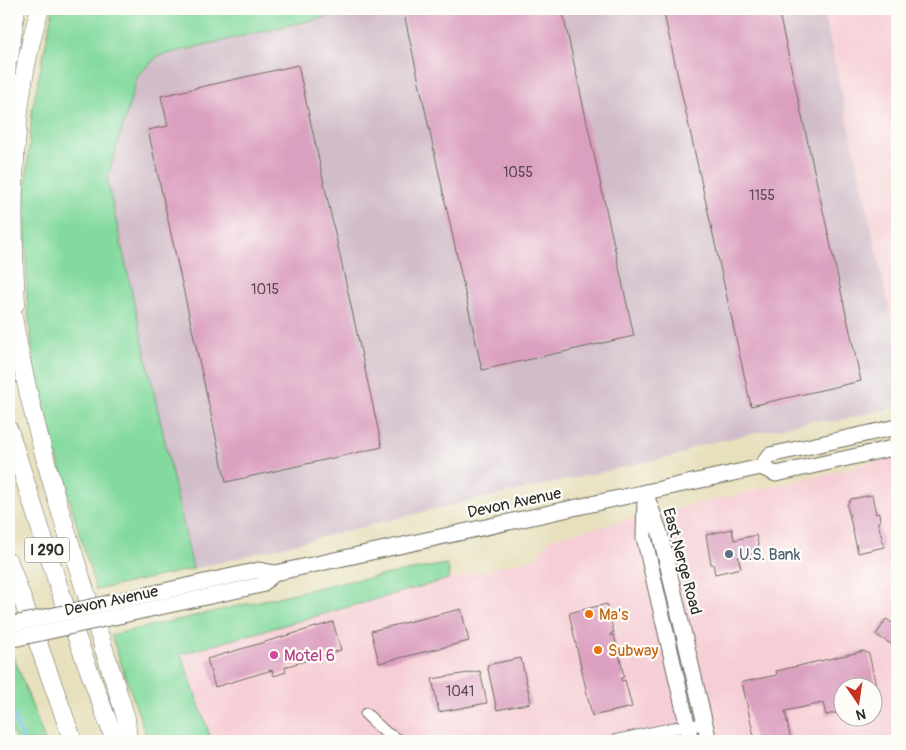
<svg xmlns="http://www.w3.org/2000/svg" width="906" height="750" font-family="Pangolin,sans-serif">
<style>
.built{fill:#f6cfd6;fill-rule:evenodd}
.industrial{fill:#d1bdc9}
.green{fill:#84da9e;stroke:#588264}
.lines{fill:none;stroke-linecap:round;stroke-linejoin:round}
.stream{stroke:#82bbf3;stroke-width:3}
.building{fill:#db9fbf}
.minor-casing{stroke:#6d6a5e;stroke-width:13}
.major-casing{stroke:#6d6a5e;stroke-width:17}
.highway-casing{stroke:#6d6a5e;stroke-width:19}
.minor{stroke:#fff;stroke-width:11}
.major{stroke:#fff;stroke-width:15}
.highway{stroke:#fff;stroke-width:18}
.major-bridge-casing{stroke:#6d6a5e;stroke-width:17;stroke-linecap:butt}
.major-bridge{stroke:#fff;stroke-width:15}
.service-dot{fill:#5c6f8a;stroke:#fdfcf7;stroke-width:2}
.food-dot{fill:#e8710a;stroke:#fdfcf7;stroke-width:2}
.hotel-dot{fill:#d1479c;stroke:#fdfcf7;stroke-width:2}
.labels{text-anchor:middle;stroke-width:4.5;stroke-linejoin:round;paint-order:stroke}
.number-label{font-size:14px;fill:#574850}
.shield{fill:#fdfcf7;stroke:#6a6a68;stroke-width:1}
.shield-label{font-size:15px;font-weight:bold;fill:#2b2b2b}
.street-label{font-size:16px;fill:#2b2b2b;stroke:#fdfcf7}
.service-label{font-size:16px;fill:#4e5e75;stroke:#fdfcf7;text-anchor:start}
.food-label{font-size:16px;fill:#c56008;stroke:#fdfcf7;text-anchor:start}
.hotel-label{font-size:16px;fill:#b23c85;stroke:#fdfcf7;text-anchor:start}
</style>
<rect width="100%" height="100%" fill="#fdfcf7"/>
<filter id="ink" filterUnits="userSpaceOnUse"><feTurbulence type="fractalNoise" baseFrequency=".02" numOctaves="2"/><feDisplacementMap in="SourceGraphic" scale="10" xChannelSelector="R" yChannelSelector="G"/><feConvolveMatrix kernelMatrix="1 2 1 2 8 2 1 2 1" color-interpolation-filters="sRGB"/></filter>
<filter id="wash" filterUnits="userSpaceOnUse"><feTurbulence type="fractalNoise" baseFrequency=".0096" numOctaves="4" result="noise"/><feDisplacementMap in="SourceGraphic" scale="20" xChannelSelector="R" yChannelSelector="G"/><feGaussianBlur stdDeviation="1.12" result="paint"/><feColorMatrix in="noise" values="0 0 0 0 0 0 0 0 0 0 0 0 0 0 0 0 0 1.4 0 .05"/><feComposite in="paint" operator="in"/></filter>
<g filter="url(#wash)">
<rect width="100%" height="100%" fill="#e7e0bd"/>
<g class="built">
<path d="M 823,9 L 897,9 L 897,344 Z"/>
<path d="M 897,457 L 897,741 L 212,741 L 180,654 L 448,579 L 536,558 L 551,538 ZM 844,688 L 874,688 L 874,718 L 844,718 Z"/>
</g>
<path class="industrial" d="M 350,9 L 823,9 L 897,344 L 897,407 L 836,421 L 810,421 L 692,447 L 683,454 L 431,510 L 193,569 L 107,180 L 138,75 L 158,56 L 350,11 Z"/>
<g class="green">
<path d="M 53,9 L 350,9 L 350,11 L 158,56 L 138,75 L 107,180 L 193,569 L 96,590 L 54,447 L 34,368 L 27,299 L 25,194 L 32,110 Z"/>
<path d="M 446,564 L 449,570 L 448,579 L 181,654 L 212,741 L 148,741 L 111,635 L 334,584 Z"/>
<path d="M 14,657 L 45,741 L 16,741 L 9,724 L 9,658 Z"/>
</g>
<g class="lines">
<path class="stream" d="M 9,704 L 23,741"/>
</g>
<g id="blocks">
<g class="building">
<path d="M 403,9 L 562,9 L 634,336 L 482,370 Z"/>
<path d="M 663,9 L 778,9 L 861,381 L 751,406 Z"/>
<path d="M 854,9 L 870,9 L 870,10 L 855,13 Z"/>
<path d="M 298,65 L 382,447 L 226,482 L 148,130 L 168,126 L 161,96 Z"/>
<path d="M 872,495 L 876,514 L 879,513 L 880,521 L 878,522 L 884,547 L 858,553 L 847,505 L 851,499 Z"/>
<path d="M 732,529 L 734,540 L 756,535 L 760,552 L 738,557 L 741,568 L 715,574 L 713,564 L 711,564 L 706,535 Z"/>
<path d="M 607,604 L 614,633 L 611,633 L 611,636 L 614,635 L 617,648 L 614,649 L 615,653 L 619,653 L 624,677 L 621,678 L 622,681 L 625,680 L 632,707 L 592,716 L 569,613 Z"/>
<path d="M 461,609 L 469,641 L 379,663 L 371,631 Z"/>
<path d="M 886,619 L 897,626 L 897,651 L 896,647 L 876,635 Z"/>
<path d="M 333,622 L 341,650 L 285,667 L 286,672 L 274,676 L 272,670 L 215,687 L 207,659 Z"/>
<path d="M 864,651 L 869,654 L 880,704 L 874,705 L 874,688 L 844,688 L 844,711 L 826,715 L 823,703 L 785,711 L 791,741 L 755,741 L 742,682 L 777,675 L 776,671 Z"/>
<path d="M 521,658 L 531,703 L 497,710 L 487,665 Z"/>
<path d="M 480,671 L 487,703 L 439,712 L 432,679 Z"/>
</g>
</g>
</g>
<g filter="url(#ink)">
<use href="#blocks" fill-opacity="0" stroke="#6d6a5e" stroke-width="1"/>
<g class="lines">
<defs>
<g id="minor">
<path d="M 366,714 L 386,733 L 401,741"/>
<path d="M 614,741 L 674,728 L 705,724"/>
</g>
<g id="major">
<path d="M 761,467 L 770,455 L 897,427"/>
<path d="M 645,492 L 660,533 L 709,741"/>
<path d="M 645,499 L 644,537 L 691,741"/>
<path d="M 141,596 L 259,570 L 275,573 L 761,467 L 776,474 L 897,447"/>
<path d="M 146,610 L 261,585 L 275,573"/>
</g>
<g id="highway">
<path d="M 9,58 L 16,9"/>
<path d="M 9,291 C 30,437 82,577 126,718 L 128,741"/>
<path d="M 16,303 C 11,206 11,102 40,9"/>
<path d="M 9,430 L 63,600 L 115,741"/>
<path d="M 9,562 L 73,741"/>
</g>
</defs>
<use href="#minor" class="minor-casing"/>
<use href="#major" class="major-casing"/>
<use href="#highway" class="highway-casing"/>
<use href="#minor" class="minor"/>
<use href="#major" class="major"/>
<use href="#highway" class="highway"/>
<defs>
<g id="major-bridge">
<path d="M 9,625 L 141,596"/>
<path d="M 9,640 L 146,610"/>
</g>
</defs>
<use href="#major-bridge" class="major-bridge-casing"/>
<use href="#major-bridge" class="major-bridge"/>
</g>
</g>
<circle class="service-dot" cx="729" cy="554" r="5"/>
<g class="food-dot">
<circle cx="589" cy="614" r="5"/>
<circle cx="598" cy="650" r="5"/>
</g>
<circle class="hotel-dot" cx="274" cy="655" r="5"/>
<g class="labels">
<g class="number-label">
<text x="518" y="177">1055</text>
<text x="762" y="200">1155</text>
<text x="265" y="294">1015</text>
<text x="460" y="696">1041</text>
</g>
<rect class="shield" x="24.5" y="537.5" width="45" height="25" rx="4"/>
<g class="shield-label">
<text x="47" y="555">I 290</text>
</g>
<g class="street-label">
<text transform="translate(514 502) rotate(-12)" y="6">Devon Avenue</text>
<text transform="translate(683 561) rotate(75)" y="6">East Nerge Road</text>
<text transform="translate(111 600) rotate(-12)" y="6">Devon Avenue</text>
</g>
<g class="service-label">
<text x="739" y="560">U.S. Bank</text>
</g>
<g class="food-label">
<text x="599" y="620">Ma's</text>
<text x="608" y="656">Subway</text>
</g>
<g class="hotel-label">
<text x="284" y="661">Motel 6</text>
</g>
</g>
<rect width="906" height="750" fill="none" stroke="#fdfcf7" stroke-width="30"/>
<g transform="translate(858 702) rotate(167)"><circle r="24" fill="#fdfcf7" stroke="#a9a8a5"/>
<path d="M0-4L9 19L0 12L-9 19Z" fill="#c8321e"/>
<text y="-8" font-size="14" font-weight="bold" text-anchor="middle" fill="#2b2b2b">N</text>
</g>
</svg>
